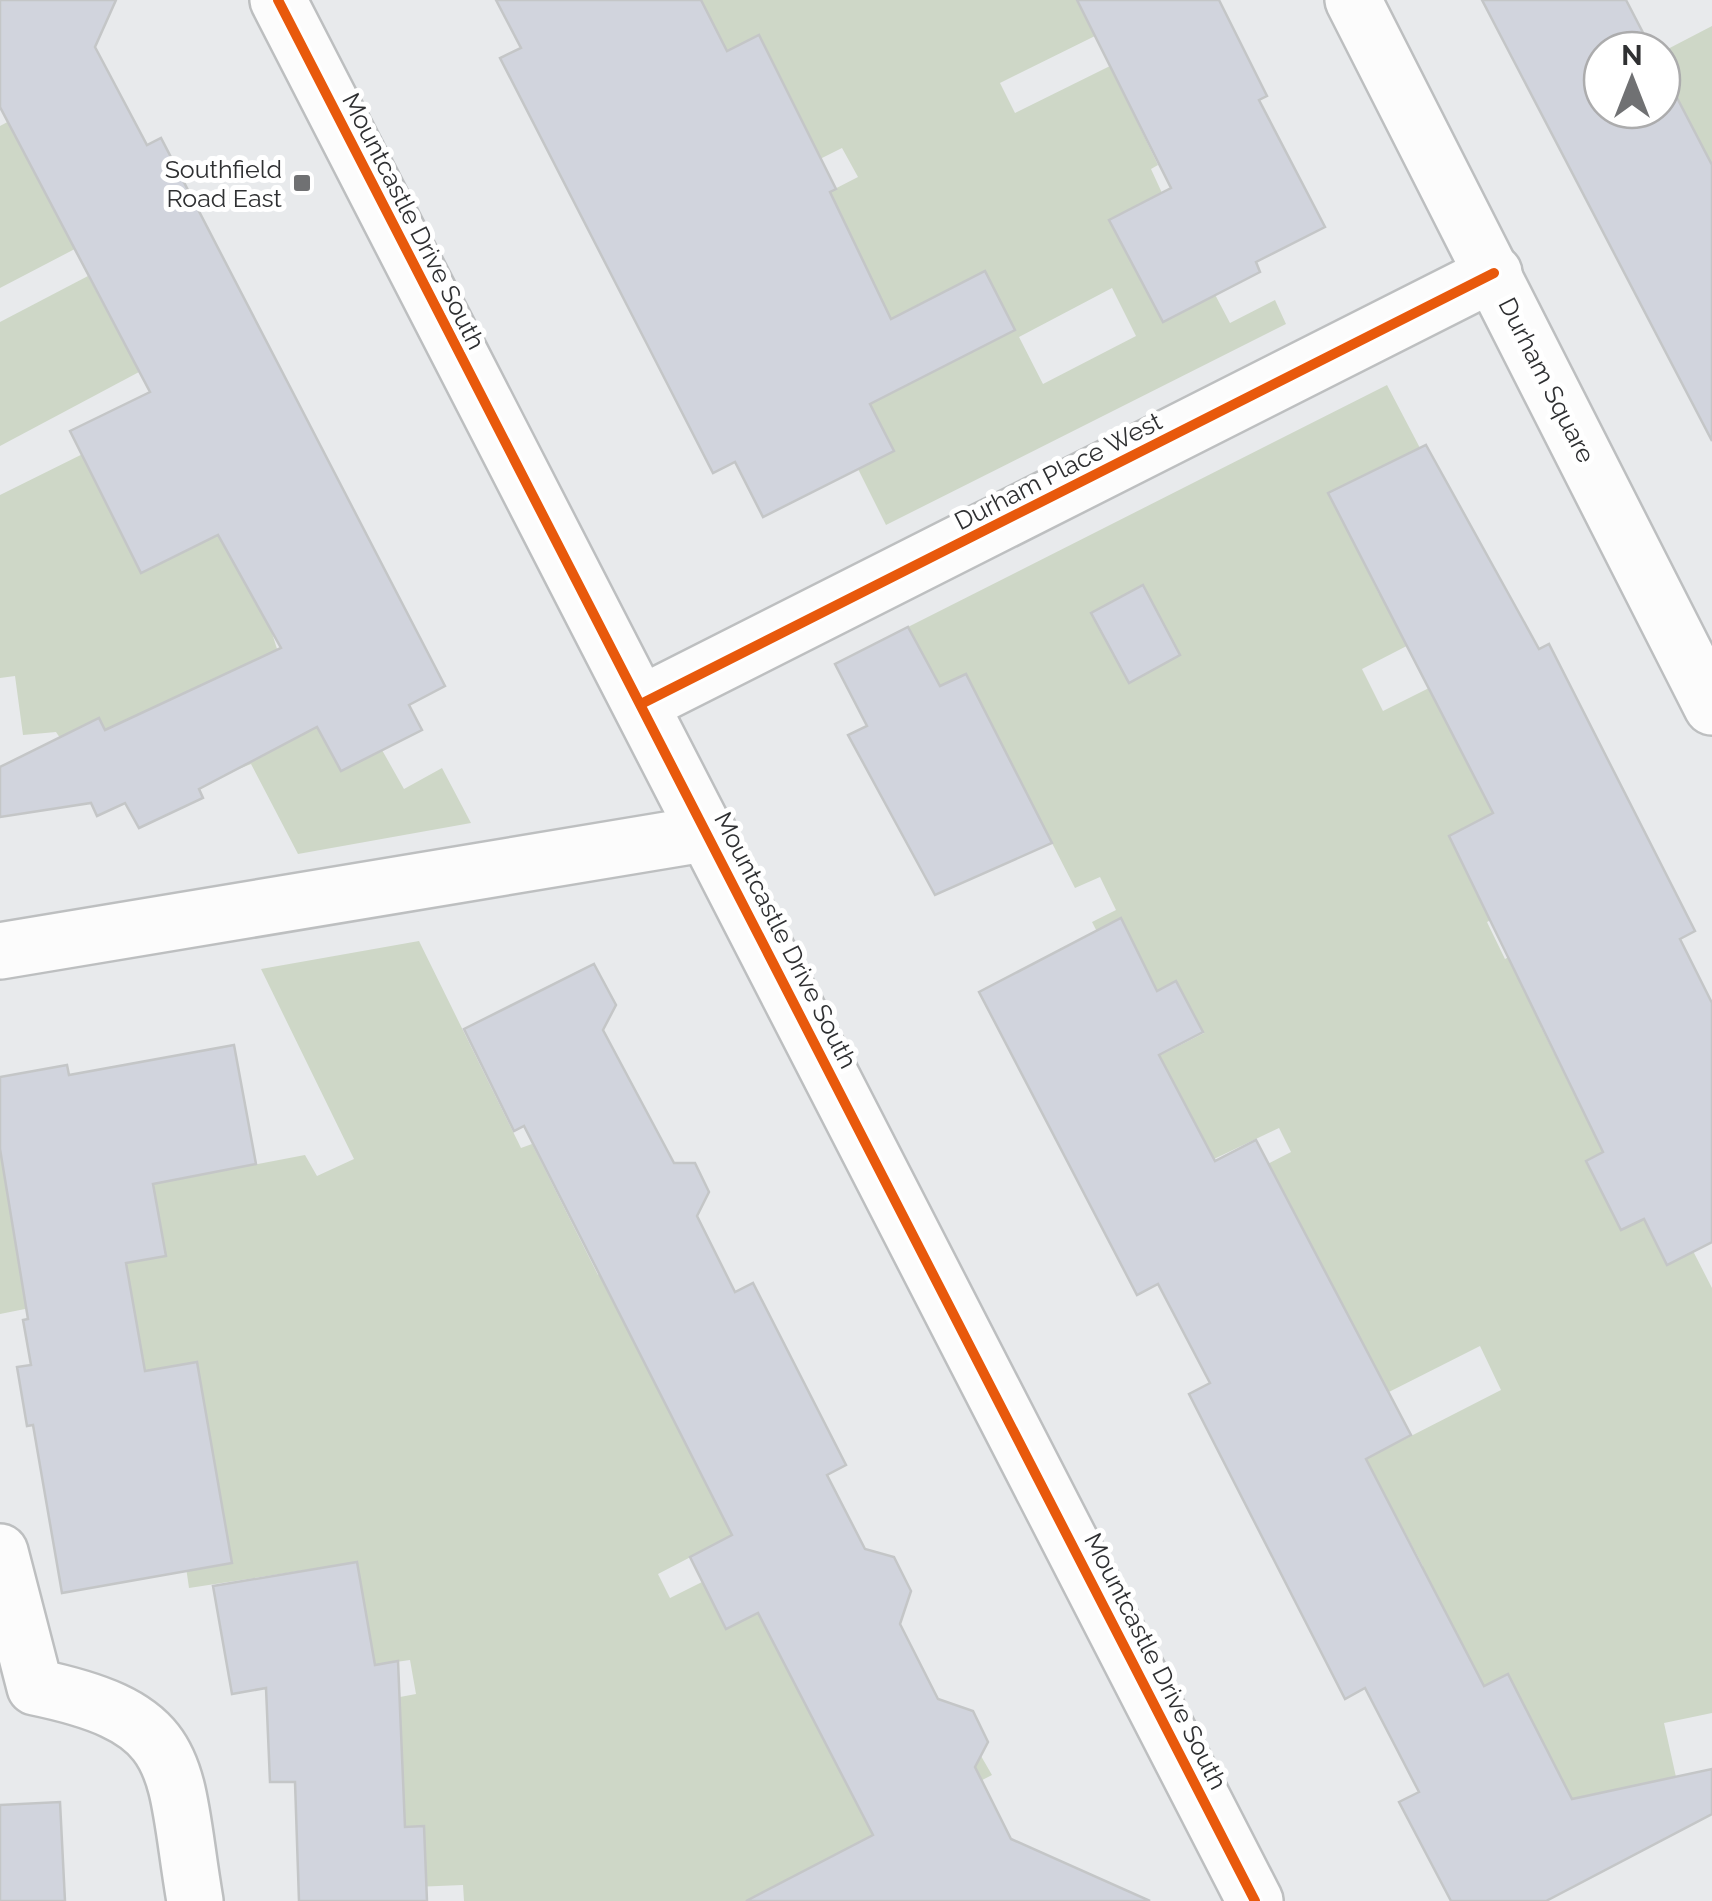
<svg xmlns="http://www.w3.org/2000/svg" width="1712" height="1901" font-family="Raleway,sans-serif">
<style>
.green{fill:#ced7c7;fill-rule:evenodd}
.building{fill:#d1d4dd;stroke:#c4c6c7;stroke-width:2.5}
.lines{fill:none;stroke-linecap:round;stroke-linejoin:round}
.minor-casing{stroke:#bdbfc0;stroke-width:60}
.minor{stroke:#fcfcfc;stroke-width:55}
.cycleway-casing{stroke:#fff;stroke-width:16}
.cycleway{stroke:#e8590c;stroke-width:10}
.poi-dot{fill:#707173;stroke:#fff;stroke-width:4}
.labels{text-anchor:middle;stroke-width:10;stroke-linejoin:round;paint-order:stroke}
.poi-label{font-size:25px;fill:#2f3032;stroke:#fff;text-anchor:end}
.street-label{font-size:25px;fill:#2f3032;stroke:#fff}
</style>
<rect width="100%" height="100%" fill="#e8eaec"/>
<g class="green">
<path d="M 701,0 L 1077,0 L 1095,36 L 1000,83 L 1015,113 L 1110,66 L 1158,165 L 1151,169 L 1162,193 L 1109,220 L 1129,258 L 1182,232 L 1230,323 L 1275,300 L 1286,324 L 886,525 L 858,469 L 894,450 L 868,401 L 892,321 L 875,285 L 739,238 L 858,177 L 842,148 L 724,207 L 713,58 ZM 984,271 L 1015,330 L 960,357 L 930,299 ZM 1112,288 L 1136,336 L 1043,384 L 1019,337 Z"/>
<path d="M 1712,26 L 1712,179 L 1709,159 L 1662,69 L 1662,52 Z"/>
<path d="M 54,97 L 66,119 L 20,144 L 68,236 L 163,203 L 0,288 L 0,126 Z"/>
<path d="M 88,276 L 139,372 L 0,446 L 0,322 Z"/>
<path d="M 1387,385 L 1420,448 L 1329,494 L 1379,594 L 1440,564 L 1461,618 L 1362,669 L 1383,711 L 1429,688 L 1495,812 L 1449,836 L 1469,877 L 1584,871 L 1487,922 L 1505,959 L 1516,953 L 1551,1021 L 1541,1027 L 1572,1090 L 1658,1125 L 1587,1161 L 1621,1230 L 1644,1219 L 1667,1264 L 1693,1251 L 1712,1288 L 1712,1713 L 1664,1723 L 1676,1777 C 1625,1787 1600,1803 1562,1838 L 1508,1675 L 1484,1686 L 1436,1594 L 1385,1620 L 1372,1593 L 1423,1566 L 1366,1459 L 1501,1390 L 1480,1346 L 1379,1397 L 1340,1300 L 1301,1225 L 1226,1185 L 1291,1152 L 1279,1128 L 1214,1159 L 1159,1056 L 1204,1033 L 1177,982 L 1134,1003 L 1092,922 L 1116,910 L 1100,877 L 1075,888 L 966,675 L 940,687 L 908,627 ZM 1143,585 L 1180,654 L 1129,683 Z"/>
<path d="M 121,435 L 141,572 L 218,535 L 271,630 L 278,652 L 382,750 L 404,789 L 442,768 L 471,823 L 298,854 L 251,764 L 229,773 L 189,692 L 110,740 L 99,719 L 60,738 L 56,732 L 23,735 L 15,676 L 0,678 L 0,495 Z"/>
<path d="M 419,941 L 521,1148 L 532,1144 L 598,1275 L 654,1247 L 665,1268 L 611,1297 L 660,1392 L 729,1404 L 678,1430 L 733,1535 L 658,1574 L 670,1598 L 702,1582 L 726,1629 L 761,1612 L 981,1756 L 992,1775 L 746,1901 L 464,1901 L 463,1885 L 414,1887 L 425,1857 L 424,1826 L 405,1827 L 400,1697 L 416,1694 L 410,1660 L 375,1665 L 357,1562 L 189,1588 L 185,1560 L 199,1428 L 208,1425 L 197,1363 L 145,1371 L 90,1296 L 0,1314 L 0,1149 L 165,1256 L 152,1184 L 305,1155 L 317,1176 L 354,1159 L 261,969 Z"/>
</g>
<g class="building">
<path d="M 0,0 L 116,0 L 95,47 L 147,145 L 161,138 L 445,686 L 409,705 L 422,730 L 341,771 L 317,727 L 199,789 L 203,798 L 139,828 L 125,803 L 97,816 L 91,803 L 0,817 L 0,767 L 99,718 L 105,730 L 281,648 L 218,535 L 141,573 L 70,431 L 150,392 L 0,107 Z"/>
<path d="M 496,0 L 701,0 L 727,51 L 759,35 L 836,189 L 830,192 L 891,319 L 985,271 L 1015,330 L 870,404 L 894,451 L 763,517 L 735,462 L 713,473 L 650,350 L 500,58 L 521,48 Z"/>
<path d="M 1077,0 L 1219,0 L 1267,96 L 1259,100 L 1325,227 L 1256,262 L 1260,272 L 1163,322 L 1109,220 L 1171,188 Z"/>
<path d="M 1482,0 L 1626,0 L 1652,50 L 1602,50 L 1602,110 L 1662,110 L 1662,69 L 1712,165 L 1712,441 Z"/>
<path d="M 1426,445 L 1539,649 L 1549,644 L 1695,931 L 1680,939 L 1712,1003 L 1712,1242 L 1667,1265 L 1644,1219 L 1621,1230 L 1586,1161 L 1603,1152 L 1449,836 L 1493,813 L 1328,493 Z"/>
<path d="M 1143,585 L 1180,655 L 1129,683 L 1091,613 Z"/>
<path d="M 908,627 L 940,686 L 966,674 L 1052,843 L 935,895 L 848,735 L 867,726 L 835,664 Z"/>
<path d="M 1121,918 L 1157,991 L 1176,981 L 1203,1032 L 1159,1055 L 1215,1161 L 1256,1140 L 1411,1435 L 1366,1459 L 1484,1686 L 1508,1674 L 1572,1799 L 1712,1769 L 1712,1814 L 1546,1901 L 1451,1901 L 1399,1802 L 1419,1792 L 1365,1688 L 1345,1699 L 1189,1394 L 1210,1383 L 1158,1284 L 1137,1295 L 979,992 Z"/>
<path d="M 594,964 L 616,1005 L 603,1030 L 674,1163 L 695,1163 L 709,1192 L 697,1216 L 735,1292 L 753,1283 L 846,1465 L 827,1475 L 865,1549 L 894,1557 L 911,1591 L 900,1624 L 938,1699 L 973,1711 L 988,1742 L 975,1767 L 1011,1839 L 1150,1901 L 746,1901 L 873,1835 L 758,1613 L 726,1629 L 690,1557 L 732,1535 L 524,1126 L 514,1131 L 464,1029 Z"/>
<path d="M 234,1045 L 256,1164 L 153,1184 L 166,1256 L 126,1263 L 145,1371 L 197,1362 L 232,1563 L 62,1593 L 33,1425 L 27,1426 L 17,1367 L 31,1365 L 23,1320 L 28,1319 L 0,1149 L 0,1077 L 67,1065 L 69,1075 Z"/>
<path d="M 357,1562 L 375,1665 L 398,1661 L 405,1827 L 424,1826 L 427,1901 L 299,1901 L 295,1782 L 270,1782 L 266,1688 L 232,1694 L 213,1586 Z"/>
<path d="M 60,1802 L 65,1901 L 0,1901 L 0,1805 Z"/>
</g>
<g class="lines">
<defs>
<g id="minor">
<path d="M 278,0 L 1255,1901"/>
<path d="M 1353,0 L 1712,707"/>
<path d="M 641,704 L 1494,273"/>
<path d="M 0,951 L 709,833"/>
<path d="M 0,1552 L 35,1687 C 189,1719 172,1765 195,1901"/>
</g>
</defs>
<use href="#minor" class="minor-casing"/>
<use href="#minor" class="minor"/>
<defs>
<g id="cycleway">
<path d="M 278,0 L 1255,1901"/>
<path d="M 641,704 L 1494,273"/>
</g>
</defs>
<use href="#cycleway" class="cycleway-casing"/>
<use href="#cycleway" class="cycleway"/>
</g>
<rect class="poi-dot" x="292" y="173" width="20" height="20" rx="5"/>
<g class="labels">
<g class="poi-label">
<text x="282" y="178">Southfield<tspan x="282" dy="29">Road East</tspan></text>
</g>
<g class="street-label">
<text transform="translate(414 221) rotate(63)" y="9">Mountcastle Drive South</text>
<text transform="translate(1547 380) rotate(63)" y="9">Durham Square</text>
<text transform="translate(1058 471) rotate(-27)" y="9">Durham Place West</text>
<text transform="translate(786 940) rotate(63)" y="9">Mountcastle Drive South</text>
<text transform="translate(1156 1661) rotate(63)" y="9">Mountcastle Drive South</text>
</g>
</g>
<g transform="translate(1632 80)"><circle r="48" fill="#ffffff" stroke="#acacad" stroke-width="2.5"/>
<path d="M0-8L18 38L0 25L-18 38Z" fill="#707173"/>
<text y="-15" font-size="28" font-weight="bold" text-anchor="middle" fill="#2f3032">N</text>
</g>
</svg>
